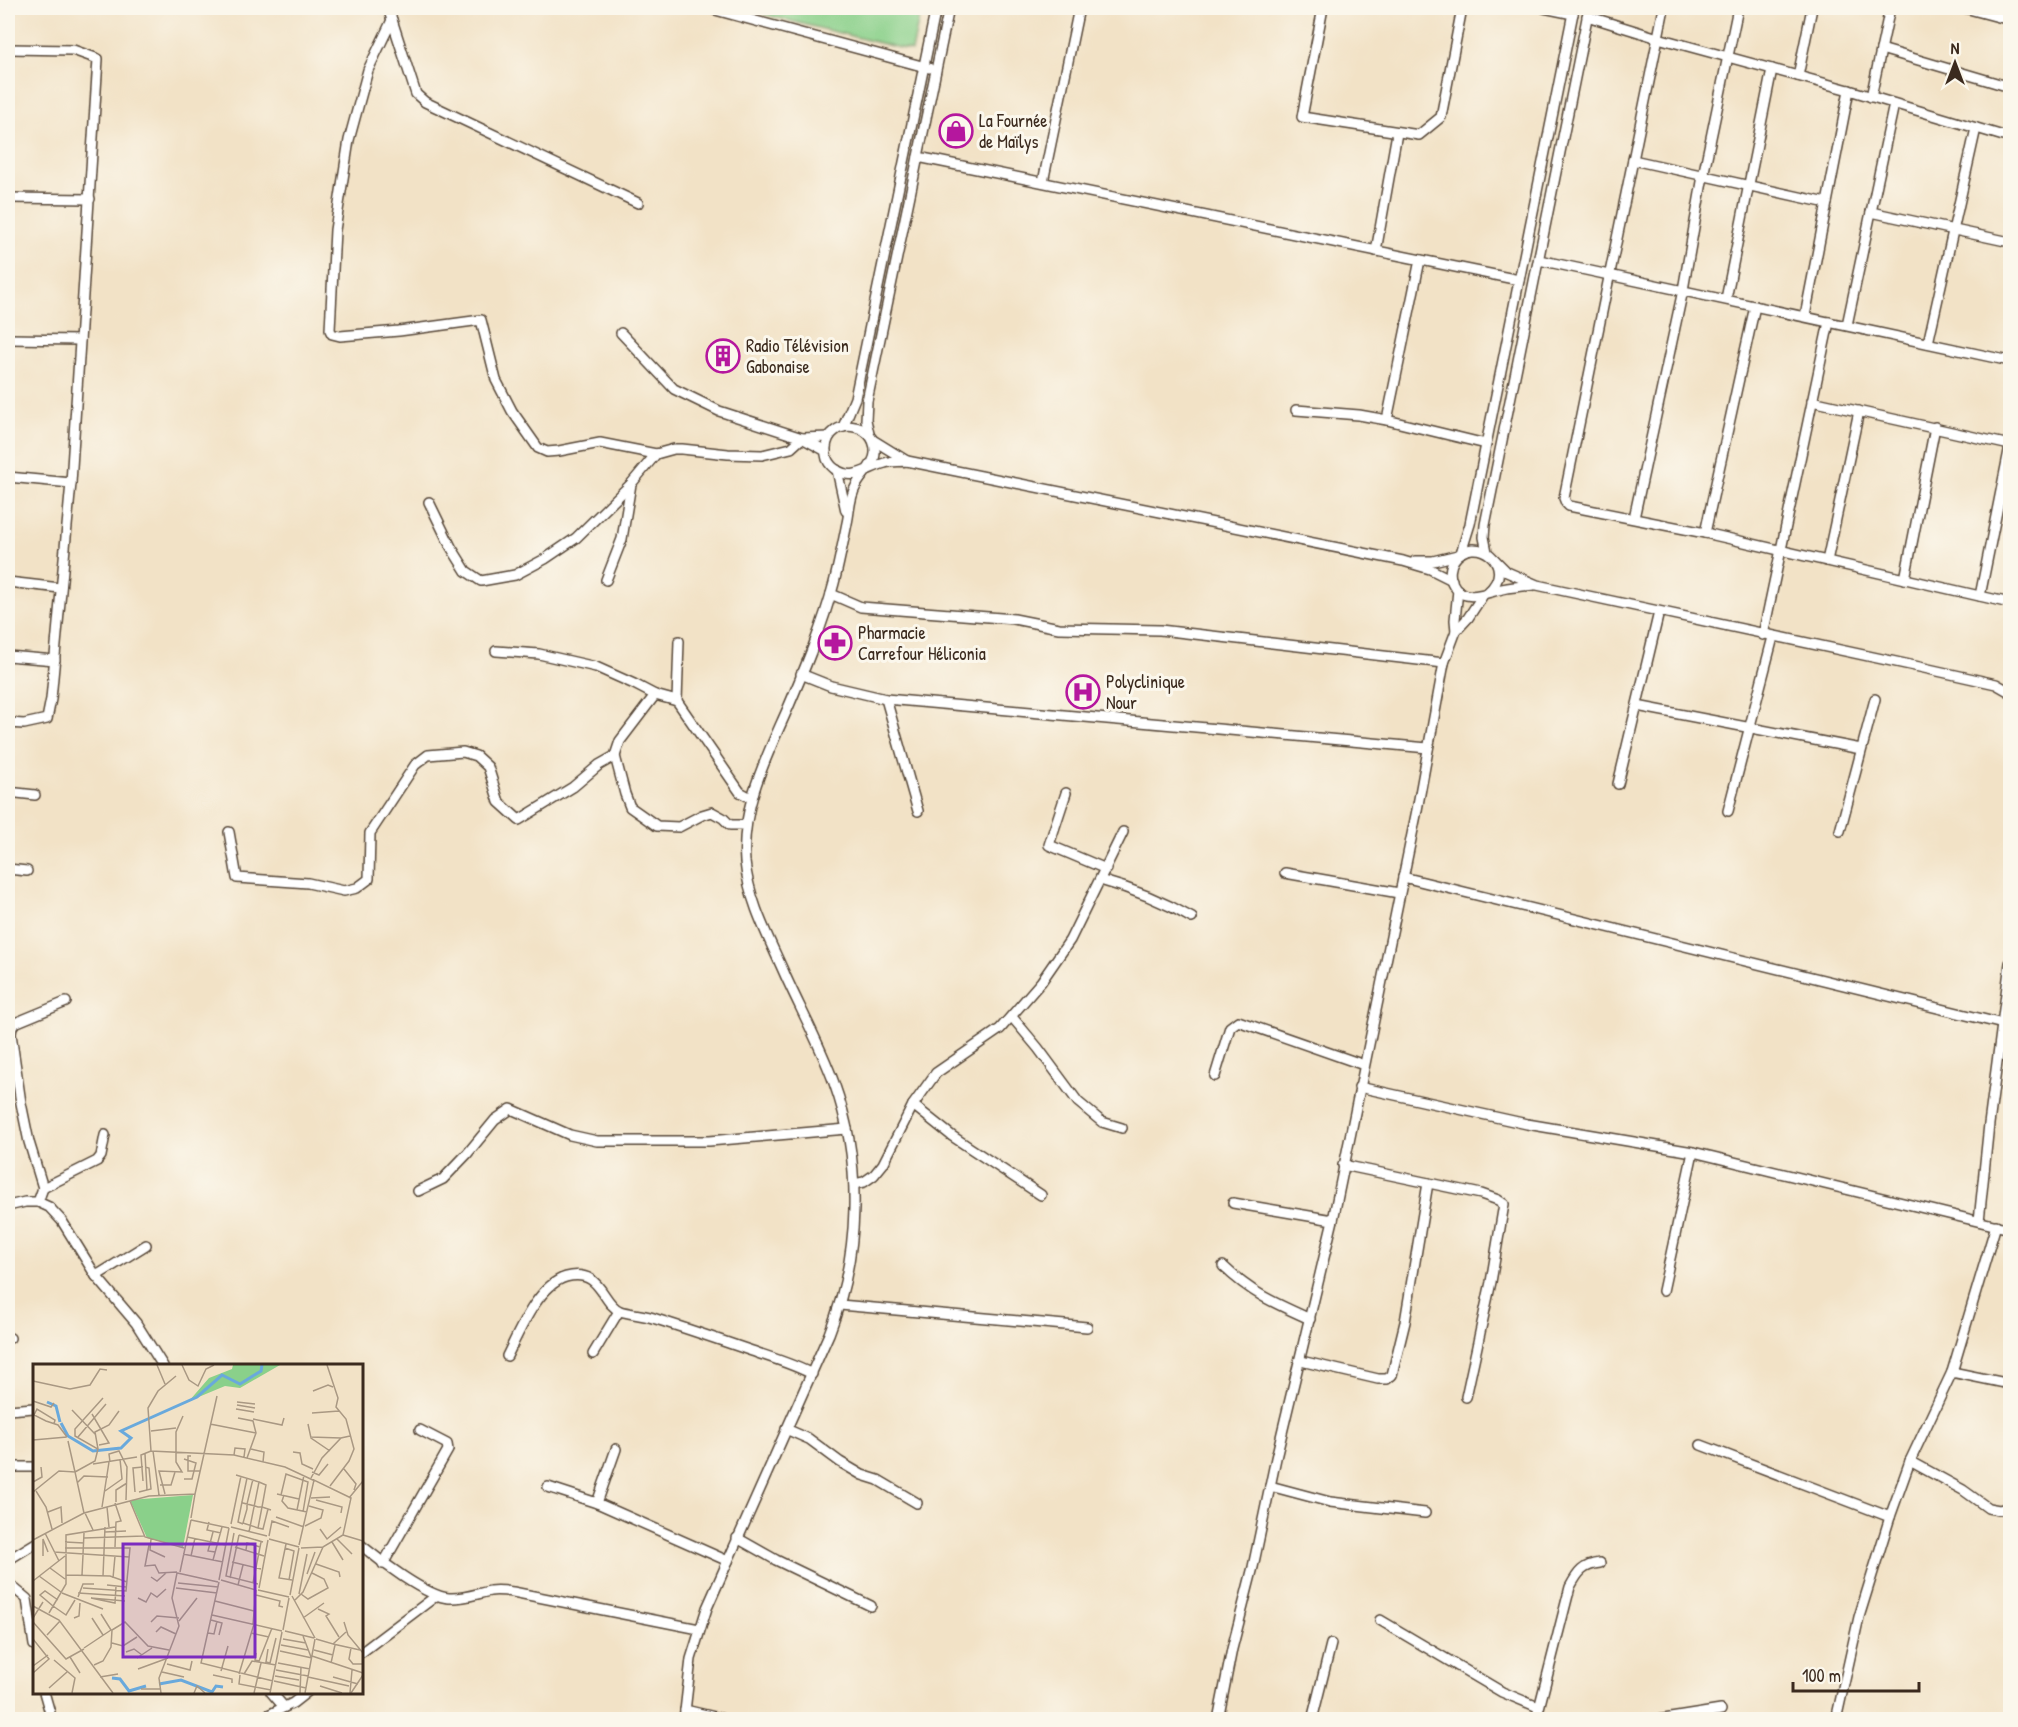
<svg xmlns="http://www.w3.org/2000/svg" width="2018" height="1727" font-family="'Patrick Hand',sans-serif">
<style>
.green{fill:#8ad08a;stroke:#627d54;stroke-width:1.5}
.lines{fill:none;stroke-linecap:round;stroke-linejoin:round}
.minor-casing{stroke:#564637;stroke-width:12}
.minor{stroke:#fff;stroke-width:9}
.labels{text-anchor:middle;stroke-width:6;stroke-linejoin:round;paint-order:stroke}
.poi-label{font-size:18px;fill:#3b2a1e;stroke:#fbf7ec;text-anchor:start}
.inset-river{fill:none;stroke:#69a9dc;stroke-width:3}
.inset-road{fill:none;stroke:#a99883;stroke-width:1.5}
.view{fill:#7b2cbf;fill-opacity:0.15;stroke:#7b2cbf;stroke-width:3}
.inset-edge{fill:none;stroke:#3b2a1e;stroke-width:3}
</style>
<rect width="100%" height="100%" fill="#fbf7ec"/>
<filter id="ink" filterUnits="userSpaceOnUse"><feTurbulence type="fractalNoise" baseFrequency=".0167" numOctaves="2"/><feDisplacementMap in="SourceGraphic" scale="12" xChannelSelector="R" yChannelSelector="G"/><feConvolveMatrix kernelMatrix="1 2 1 2 8 2 1 2 1" color-interpolation-filters="sRGB"/></filter>
<filter id="wash" filterUnits="userSpaceOnUse"><feTurbulence type="fractalNoise" baseFrequency=".008" numOctaves="4" result="noise"/><feDisplacementMap in="SourceGraphic" scale="24" xChannelSelector="R" yChannelSelector="G"/><feGaussianBlur stdDeviation="1.35" result="paint"/><feColorMatrix in="noise" values="0 0 0 0 0 0 0 0 0 0 0 0 0 0 0 0 0 1.4 0 .05"/><feComposite in="paint" operator="in"/></filter>
<g filter="url(#wash)">
<rect width="100%" height="100%" fill="#f2e2c6"/>
<path class="green" d="M 738,8 L 921,8 L 912,51 Z"/>
</g>
<g filter="url(#ink)">
<g class="lines">
<defs>
<g id="minor">
<path d="M 393,8 L 390,14 L 392,20 L 416,94 L 425,102 L 638,203"/>
<path d="M 708,8 L 929,68"/>
<path d="M 1323,8 L 1302,117 L 1419,135 L 1441,117 L 1462,8"/>
<path d="M 1544,8 L 1573,14"/>
<path d="M 1664,8 L 1564,498 L 1566,503 L 1569,506 L 1705,533 L 2010,603"/>
<path d="M 1965,8 L 2010,20"/>
<path d="M 1587,16 L 1658,38 L 1849,90 L 2010,138"/>
<path d="M 392,20 L 368,70 L 349,140 L 335,230 L 330,330 L 332,334 L 340,336 L 399,331 L 481,320 L 496,380 L 512,411 L 538,448 L 547,452 L 559,451 L 600,443 L 656,454 L 674,449 L 682,449 L 728,454 L 762,455 L 791,448 L 802,438 L 829,437"/>
<path d="M 8,49 L 73,50 L 98,59 L 71,483 L 51,699 L 47,719 L 24,724 L 8,723"/>
<path d="M 1881,49 L 2010,87"/>
<path d="M 1798,76 L 1812,8"/>
<path d="M 1871,97 L 1890,8"/>
<path d="M 918,157 L 1519,280"/>
<path d="M 1633,160 L 1827,203"/>
<path d="M 1043,182 L 1079,8"/>
<path d="M 8,198 L 90,199"/>
<path d="M 1871,212 L 2010,242"/>
<path d="M 1376,251 L 1397,133"/>
<path d="M 1420,260 L 1387,420 L 1486,444"/>
<path d="M 1539,260 L 2010,361"/>
<path d="M 1726,299 L 1772,69"/>
<path d="M 1805,316 L 1849,90"/>
<path d="M 1847,325 L 1894,104"/>
<path d="M 621,333 L 674,389 L 719,411 L 802,438 L 826,451"/>
<path d="M 8,339 L 80,340"/>
<path d="M 1928,343 L 1976,128"/>
<path d="M 1812,401 L 2010,445"/>
<path d="M 1296,410 L 1359,415 L 1387,420"/>
<path d="M 843,427 L 855,398 L 936,8"/>
<path d="M 869,434 L 866,420 L 867,401 L 949,8"/>
<path d="M 873,440 L 907,461"/>
<path d="M 837,470 L 846,511"/>
<path d="M 8,477 L 71,483"/>
<path d="M 429,502 L 451,547 L 466,571 L 481,581 L 515,575 L 545,559 L 576,538 L 631,484 L 656,454"/>
<path d="M 1634,518 L 1683,290 L 1703,176 L 1738,8"/>
<path d="M 1705,533 L 1755,306"/>
<path d="M 1487,552 L 1484,537 L 1485,525 L 1589,8"/>
<path d="M 1461,553 L 1470,524 L 1574,8"/>
<path d="M 1495,560 L 1507,572 L 1537,585 L 1924,668 L 1996,684 L 2010,692"/>
<path d="M 1415,561 L 1433,561 L 1458,555"/>
<path d="M 1827,561 L 1859,411"/>
<path d="M 1905,579 L 1935,427"/>
<path d="M 606,580 L 622,539 L 631,484"/>
<path d="M 8,582 L 60,588"/>
<path d="M 1488,592 C 1519,565 1474,531 1454,560 C 1450,566 1449,575 1452,582 C 1463,605 1484,593 1502,589 C 1512,587 1523,586 1534,585"/>
<path d="M 831,594 L 861,607 L 1014,619 L 1059,628 L 1160,630 L 1444,663"/>
<path d="M 1980,596 L 2010,446"/>
<path d="M 1456,631 L 1455,620 L 1458,590"/>
<path d="M 1763,635 L 1829,322"/>
<path d="M 679,641 L 677,701 L 740,792 L 751,798"/>
<path d="M 496,651 L 539,654 L 596,667 L 634,684 L 655,695 L 677,701"/>
<path d="M 8,656 L 55,660"/>
<path d="M 801,674 L 831,686 L 886,699 L 1428,748"/>
<path d="M 886,699 L 918,811"/>
<path d="M 1637,706 L 1861,749"/>
<path d="M 615,756 L 625,794 L 630,807 L 657,826 L 679,827 L 702,815 L 712,812 L 723,818 L 730,825 L 746,825"/>
<path d="M 1618,784 L 1659,612"/>
<path d="M 8,792 L 35,795"/>
<path d="M 1066,793 L 1049,845 L 1106,869"/>
<path d="M 1728,811 L 1773,637"/>
<path d="M 1840,831 L 1875,699"/>
<path d="M 229,832 L 237,878 L 308,883 L 344,891 L 357,888 L 369,879 L 370,833 L 415,765 L 428,755 L 463,752 L 476,756 L 488,767 L 499,802 L 519,820 L 573,787 L 599,765 L 615,756 L 620,741 L 655,695"/>
<path d="M 8,869 L 27,871"/>
<path d="M 1285,873 L 1399,893"/>
<path d="M 1403,877 L 2003,1024"/>
<path d="M 1100,880 C 1133,889 1163,901 1192,918"/>
<path d="M 1012,1017 L 1038,1048 L 1078,1102 L 1102,1122 L 1122,1128"/>
<path d="M 1215,1076 L 1230,1027 L 1238,1021 L 1364,1065"/>
<path d="M 1359,1087 L 1527,1124 L 1693,1152 L 2010,1229"/>
<path d="M 913,1105 L 952,1136 L 1041,1195"/>
<path d="M 1343,1165 L 1481,1194 L 1498,1200 L 1504,1204 L 1491,1282 L 1466,1397"/>
<path d="M 854,1184 L 864,1182 L 874,1175 L 883,1164 L 913,1105 L 936,1073 L 1000,1029 L 1041,982 L 1070,940 L 1123,832"/>
<path d="M 43,1188 L 97,1161 L 101,1156 L 105,1135"/>
<path d="M 418,1191 L 443,1179 L 467,1154 L 495,1120 L 511,1109 L 570,1135 L 597,1141 L 709,1141 L 847,1129"/>
<path d="M 38,1202 L 43,1188 L 29,1142 L 21,1103 L 11,1034 L 12,1027 L 15,1023 L 66,1002"/>
<path d="M 1233,1203 L 1333,1220"/>
<path d="M 8,1206 L 25,1202 L 38,1202 L 49,1207 L 62,1221 L 96,1276 L 136,1323 L 163,1366"/>
<path d="M 1979,1221 L 1989,1124 L 2010,963"/>
<path d="M 1223,1266 C 1251,1293 1274,1303 1310,1319"/>
<path d="M 96,1276 L 146,1245"/>
<path d="M 1663,1291 L 1693,1152"/>
<path d="M 840,1305 L 1087,1327"/>
<path d="M 8,1338 L 10,1338"/>
<path d="M 593,1354 L 619,1311"/>
<path d="M 507,1356 C 519,1332 538,1285 566,1277 C 602,1268 601,1303 620,1311 C 629,1314 646,1315 656,1319 C 688,1329 720,1340 752,1351 C 772,1358 793,1364 812,1374"/>
<path d="M 1301,1361 L 1378,1379 L 1387,1379 L 1392,1375 L 1405,1322 L 1428,1183"/>
<path d="M 1952,1372 L 2010,1384"/>
<path d="M 8,1410 L 34,1408"/>
<path d="M 786,1429 L 809,1439 L 840,1462 L 862,1475 L 878,1480 L 917,1503"/>
<path d="M 1701,1445 L 1890,1517"/>
<path d="M 1910,1461 L 1963,1490 L 1988,1508 L 1999,1510 L 2010,1507"/>
<path d="M 8,1467 L 34,1467"/>
<path d="M 1270,1486 L 1330,1502 L 1425,1513"/>
<path d="M 548,1487 L 597,1503 L 728,1561"/>
<path d="M 597,1503 L 616,1449"/>
<path d="M 737,1538 L 776,1560 L 871,1606"/>
<path d="M 362,1546 C 379,1560 427,1597 449,1598 C 463,1599 476,1594 490,1591 C 497,1590 506,1591 513,1592 L 699,1629"/>
<path d="M 8,1560 L 34,1544"/>
<path d="M 383,1564 L 448,1450 L 447,1444 L 420,1430"/>
<path d="M 8,1583 L 27,1599 L 34,1645"/>
<path d="M 1380,1620 L 1502,1692 L 1538,1707"/>
<path d="M 362,1652 L 436,1596"/>
<path d="M 44,1692 L 52,1720"/>
<path d="M 271,1692 L 284,1707"/>
<path d="M 685,1710 L 728,1720"/>
<path d="M 258,1720 L 293,1703 L 307,1692"/>
<path d="M 684,1720 L 691,1659 L 707,1608 L 829,1334 C 860,1255 863,1163 834,1083 C 821,1047 802,1012 786,977 C 770,940 749,903 745,862 C 741,806 766,758 788,708 C 805,668 823,625 834,583 C 839,563 843,543 847,523 C 850,510 849,498 856,486 C 861,475 875,465 875,453 C 877,421 828,416 826,448 C 825,452 826,455 827,459 C 829,464 833,468 838,471 C 855,481 868,467 885,463 C 891,461 900,462 907,461 L 1403,561 L 1430,569 L 1452,580"/>
<path d="M 1218,1720 L 1232,1649 L 1253,1567 L 1276,1458 L 1333,1220 L 1417,810 L 1444,663 L 1456,631 L 1468,618 L 1483,595"/>
<path d="M 1312,1720 L 1331,1644"/>
<path d="M 1536,1720 L 1570,1587 C 1578,1572 1583,1565 1600,1563"/>
<path d="M 1658,1720 L 1721,1710"/>
<path d="M 1836,1720 L 1859,1617 L 1890,1517 L 1910,1461 L 1952,1372 L 1996,1225"/>
</g>
</defs>
<use href="#minor" class="minor-casing"/>
<use href="#minor" class="minor"/>
</g>
</g>
<defs>
<symbol id="shop-ring" viewBox="-11 -11 22 22"><circle r="9.5" fill="#fbf7ec" stroke="#b5179e" stroke-width="1.5"/><path d="M-5-2.5h2.3a2.7 3.5 0 0 1 5.4 0H5L5.5 6h-11ZM-1.5-2.5h3a1.5 2.3 0 0 0-3 0Z" fill="#b5179e"/></symbol>
<symbol id="building-ring" viewBox="-11 -11 22 22"><circle r="9.5" fill="#fbf7ec" stroke="#b5179e" stroke-width="1.5"/><path d="M-4-6H4V6H1V3H-1V6H-4ZM-2.5-4.3h1.7v1.8h-1.7ZM.8-4.3h1.7v1.8H.8ZM-2.5-1h1.7V.8h-1.7ZM.8-1h1.7V.8H.8Z" fill="#b5179e"/></symbol>
<symbol id="pharmacy-ring" viewBox="-11 -11 22 22"><circle r="9.5" fill="#fbf7ec" stroke="#b5179e" stroke-width="1.5"/><path d="M-2-6h4v4h4v4h-4v4h-4v-4h-4v-4h4Z" fill="#b5179e"/></symbol>
<symbol id="hospital-ring" viewBox="-11 -11 22 22"><circle r="9.5" fill="#fbf7ec" stroke="#b5179e" stroke-width="1.5"/><path d="M-5-5h3v3.5h4V-5h3V5h-3V1.5h-4V5h-3Z" fill="#b5179e"/></symbol>
</defs>
<g fill-rule="evenodd">
<use href="#shop-ring" x="937" y="112" width="38" height="38"/>
<use href="#building-ring" x="704" y="337" width="38" height="38"/>
<use href="#pharmacy-ring" x="816" y="624" width="38" height="38"/>
<use href="#hospital-ring" x="1064" y="673" width="38" height="38"/>
</g>
<g class="labels">
<g class="poi-label">
<text x="979" y="127">La Fournée<tspan x="979" dy="21">de Maïlys</tspan></text>
<text x="746" y="352">Radio Télévision<tspan x="746" dy="21">Gabonaise</tspan></text>
<text x="858" y="639">Pharmacie<tspan x="858" dy="21">Carrefour Héliconia</tspan></text>
<text x="1106" y="688">Polyclinique<tspan x="1106" dy="21">Nour</tspan></text>
</g>
</g>
<g transform="translate(33 1364)">
<rect width="330" height="330" fill="#f2e2c6"/>
<path d="M 200,1 L 247,1 L 207,24 L 192,22 L 156,37 L 176,14 L 199,5 ZM 160,131 L 150,183 L 114,174 L 97,136 Z" fill="#8ad08a"/>
<path class="inset-river" d="M 14,38 L 23,42 L 27,58M 28,59 L 35,72 L 60,87 L 88,84 L 98,74 L 88,67 L 164,33 L 189,11 L 207,20 L 228,7 L 229,1M 79,314 L 87,315 L 96,327 L 113,322M 126,320 L 148,316 L 179,328 L 183,322 L 190,323"/>
<path class="inset-road" d="M 124,1 L 132,20M 149,1 L 156,16 L 165,22 L 173,5 L 181,1M 294,1 L 305,34 L 303,43 L 313,55 L 321,85 L 316,97 L 297,122M 143,12 L 125,27 L 115,44 L 118,87 L 201,91 L 252,103 L 282,117M 0,17 L 37,25 L 57,21 L 67,5 L 74,6M 280,27 L 295,21 L 300,23M 0,37 L 18,43 L 21,39M 204,38 L 222,40M 204,41 L 222,44M 203,45 L 221,48M 39,46 L 62,70M 279,49 L 306,47M 59,50 L 76,79 L 66,81M 205,54 L 220,57 L 223,69 L 214,94M 220,55 L 249,61 L 251,54M 21,60 L 22,56 L 4,45 L 1,51 L 13,57 L 25,61 L 34,73M 177,60 L 223,69M 275,60 L 278,74 L 297,87M 118,67 L 143,64M 45,73 L 73,40M 277,73 L 308,74M 0,76 L 34,73M 65,85 L 62,68 L 76,61 L 86,47M 218,85 L 231,88 L 230,98M 120,87 L 126,131M 260,88 L 267,89 L 269,100 L 280,105M 112,90 L 114,126M 201,91 L 202,84 L 212,85 L 211,93M 158,92 L 155,92 L 155,107 L 167,107M 151,95 L 163,99 L 159,115 L 151,115M 77,98 L 76,90 L 86,87 L 94,103 L 93,136M 60,100 L 104,93M 311,105 L 323,120 L 321,126M 279,108 L 286,111 L 295,100M 203,111 L 226,118 L 216,168M 214,114 L 209,138 L 210,139 L 222,142 L 225,143 L 229,143 L 225,164 L 210,159 L 214,145 L 214,140 L 219,119 L 220,116M 278,114 L 289,94 L 308,74 L 317,72M 110,117 L 108,91 L 118,87M 0,118 L 9,113 L 8,103M 226,118 L 233,121 L 229,143 L 238,146M 44,119 L 51,112 L 75,113M 127,121 L 138,121 L 142,108M 3,127 L 13,143 L 19,165M 72,127 L 89,115 L 87,95M 0,128 L 26,107 L 42,108 L 35,77M 102,128 L 100,104 L 110,103M 106,128 L 118,125 L 116,104 L 112,103M 132,130 L 126,107 L 149,108 L 143,98 L 143,68 L 150,52M 162,130 L 184,32M 244,130 L 266,135M 248,131 L 253,110 L 275,118 L 270,148M 251,131 L 249,137 L 255,144 L 274,148M 278,134 L 297,133M 316,134 L 330,117M 283,136 L 309,143 L 308,149M 97,137 L 112,173 L 151,184M 83,138 L 83,126 L 94,119M 209,138 L 205,158 L 210,160M 82,139 L 88,157 L 83,158 L 82,183M 69,143 L 76,98M 74,143 L 76,163M 264,146 L 271,111M 15,148 L 28,143 L 29,159M 51,149 L 42,108 L 62,97 L 65,85 L 42,72 L 42,65 L 70,34M 52,149 L 60,166M 243,153 L 271,163M 158,156 L 196,164M 176,158 L 174,166 L 188,169M 198,160 L 208,112M 272,162 L 288,154 L 290,146 L 276,142M 198,163 L 234,172M 225,164 L 230,165 L 235,145M 287,165 L 294,175 L 308,163M 72,168 L 93,167M 180,168 L 175,187 L 182,188M 12,169 L 26,197M 201,169 L 193,212 L 225,220M 206,171 L 230,178M 310,171 L 330,177M 236,172 L 239,157 L 256,163M 154,173 L 193,181M 51,174 L 111,172M 118,175 L 117,186 L 132,193M 236,175 L 266,183M 304,175 L 319,190M 0,176 L 51,149 L 116,132 L 162,130 L 158,154M 32,178 L 51,179M 299,178 L 310,196M 253,180 L 246,214 L 259,216M 116,181 L 112,202 L 122,201 L 126,209 L 144,208M 266,181 L 281,116 L 318,134 L 310,171 L 290,183 L 268,184M 202,183 L 231,192M 32,184 L 97,184 L 93,227 L 50,224M 252,184 L 261,187 L 256,216M 213,186 L 214,179 L 227,183M 21,188 L 96,193M 50,190 L 51,169M 150,190 L 190,198M 10,192 L 10,175 L 15,188M 158,192 L 162,174M 180,196 L 189,163M 199,198 L 228,205M 283,200 L 306,208 L 307,213M 17,204 L 32,215M 147,208 L 158,156M 149,210 L 185,218M 274,210 L 282,188M 33,211 L 77,212 L 94,218M 49,211 L 50,191M 6,212 L 28,228M 70,212 L 72,163M 118,213 L 124,217 L 133,209M 80,214 L 82,192M 197,214 L 206,171M 186,216 L 196,164M 188,216 L 223,226M 0,217 L 32,192M 186,218 L 168,299 L 240,317M 145,219 L 185,223M 220,219 L 228,178M 74,221 L 93,223M 205,221 L 210,201M 143,224 L 184,229M 226,224 L 235,176M 225,226 L 256,233M 29,229 L 70,245M 45,229 L 92,232M 266,230 L 274,190M 268,230 L 275,235 L 295,224 L 291,215 L 279,209M 223,231 L 247,237 L 246,242 L 250,243M 257,231 L 266,184M 259,232 L 282,274M 45,233 L 50,220 L 61,220M 58,234 L 82,239 L 83,222M 58,234 L 92,237M 105,234 L 113,238 L 118,229 L 124,233 L 133,225M 262,236 L 270,228 L 290,183M 182,237 L 221,247M 0,242 L 26,256 L 80,329M 20,242 L 7,231 L 12,227 L 25,236M 20,242 L 33,251 L 42,236M 285,245 L 296,250 L 293,252 L 306,273M 16,249 L 33,220 L 33,171 L 82,163M 68,250 L 78,266M 179,251 L 249,267M 0,254 L 10,238M 41,254 L 46,252 L 47,239M 59,254 L 70,271M 270,254 L 291,239M 178,256 L 189,259 L 186,271M 146,257 L 164,234M 0,258 L 33,295 L 51,285M 118,258 L 124,252 L 146,254M 311,258 L 315,271 L 330,289M 220,260 L 223,226M 250,266 L 256,234M 252,267 L 281,274M 123,268 L 128,263 L 143,270M 175,269 L 181,270 L 184,257M 218,269 L 236,273M 14,271 L 27,257M 270,272 L 278,293M 0,275 L 16,295 L 0,309M 250,275 L 273,279M 283,275 L 300,280 L 313,268M 79,279 L 90,282 L 104,273M 300,280 L 327,286M 248,281 L 275,286M 51,284 L 78,266M 318,284 L 316,295 L 320,300 L 330,300M 235,285 L 233,298 L 237,299 L 243,274M 281,286 L 300,291M 247,287 L 279,294M 93,288 L 101,285 L 109,291M 223,289 L 222,296 L 226,297 L 239,264M 279,292 L 330,309M 37,293 L 47,309M 104,294 L 119,284M 21,296 L 42,314 L 39,329M 245,299 L 277,305M 298,299 L 302,281M 134,300 L 157,306 L 159,297M 61,301 L 70,297 L 78,283 L 79,266 L 92,258 L 115,282 L 136,286M 0,302 L 15,291M 105,305 L 135,294M 243,306 L 275,312M 188,307 L 195,282M 129,308 L 151,313M 206,310 L 221,260M 211,310 L 219,297 L 243,301M 180,311 L 199,315 L 199,319M 207,311 L 206,320 L 238,326M 242,312 L 266,316M 67,313 L 85,310M 275,313 L 316,322M 300,313 L 325,320M 241,317 L 273,324M 287,322 L 309,329M 16,324 L 34,308M 108,325 L 127,325M 128,329 L 126,314 L 146,262 L 139,234 L 144,209 L 149,210M 161,329 L 164,322 L 172,329M 221,329 L 228,299M 237,329 L 249,268M 267,329 L 268,303M 272,329 L 282,275M 317,329 L 319,306M 318,329 L 330,311"/>
<path class="view" d="M 90,180 L 222,180 L 222,293 L 90,293 Z"/>
<rect width="330" height="330" class="inset-edge"/>
</g>
<rect width="2018" height="1727" fill="none" stroke="#fbf7ec" stroke-width="30"/>
<g transform="translate(1955 63)" stroke="#fbf7ec" stroke-width="4.5" paint-order="stroke">
<path d="M0-4.5L10 22L0 15L-10 22Z" fill="#3b2a1e"/>
<text y="-9" font-size="16" font-weight="bold" text-anchor="middle" fill="#3b2a1e">N</text>
</g>
<path d="M1793 1682v9h126v-9" fill="none" stroke="#3b2a1e" stroke-width="3"/>
<text x="1802" y="1682" font-size="18" fill="#3b2a1e" stroke="#fbf7ec" stroke-width="4.5" paint-order="stroke">100 m</text>
</svg>
